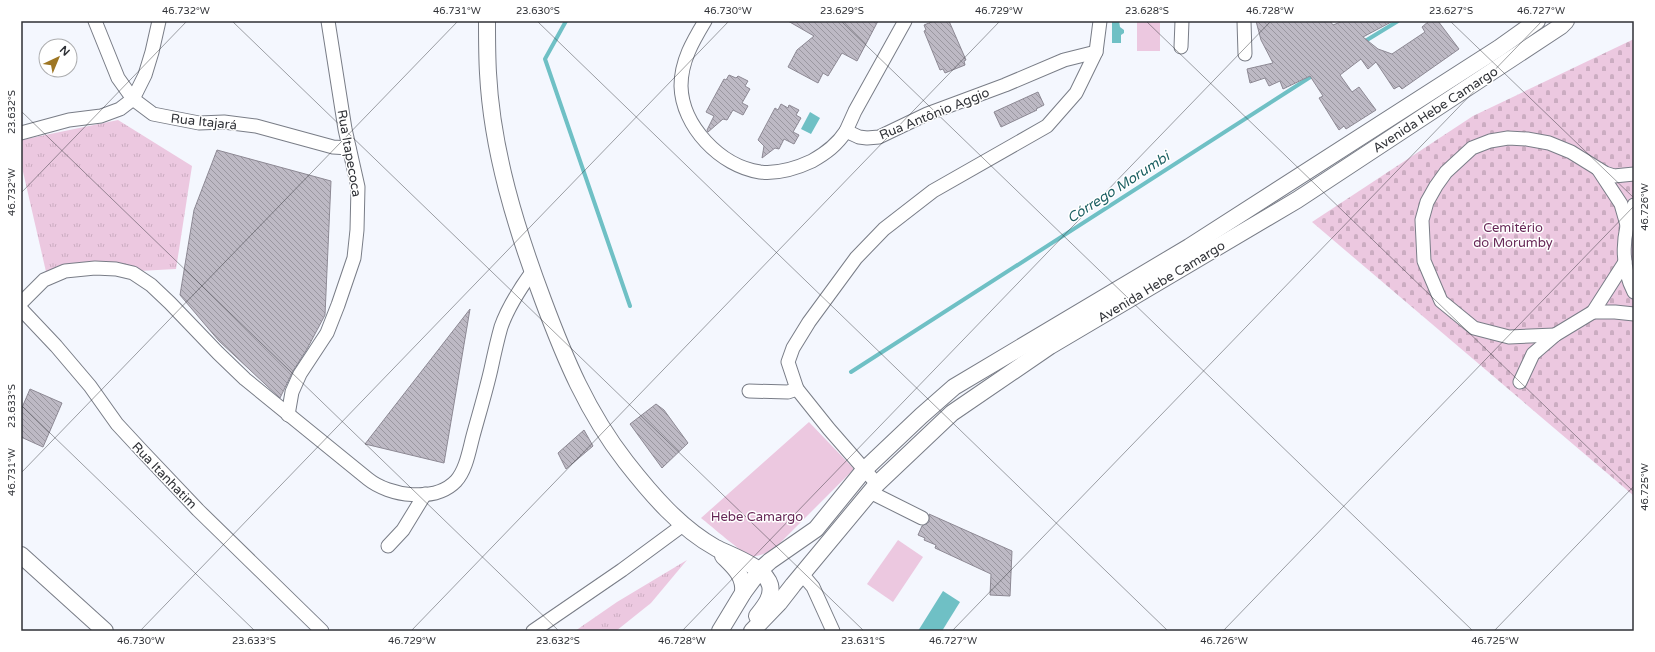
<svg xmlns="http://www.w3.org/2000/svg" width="1655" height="652" font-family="'Varela Round',sans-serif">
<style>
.cemetery{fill:url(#cemetery-stones)}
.park{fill:url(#park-tufts)}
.garden{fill:#ecc8e0}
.water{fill:#6fc0c5}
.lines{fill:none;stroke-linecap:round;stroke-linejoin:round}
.stream{stroke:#6fc0c5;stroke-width:4}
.building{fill:url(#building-back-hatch);stroke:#8d8994}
.minor-casing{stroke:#797d87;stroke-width:15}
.major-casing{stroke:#797d87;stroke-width:18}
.minor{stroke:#fff;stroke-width:13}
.major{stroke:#fff;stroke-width:16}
.ticks{fill:none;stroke:#2f3136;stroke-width:1;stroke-opacity:0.45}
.labels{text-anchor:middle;stroke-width:3;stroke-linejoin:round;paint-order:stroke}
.street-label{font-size:13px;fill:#2f3136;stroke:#fff}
.park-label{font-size:13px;fill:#672857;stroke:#fff}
.water-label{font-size:14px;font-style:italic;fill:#1b5f62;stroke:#fff}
.neatline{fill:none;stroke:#2f3136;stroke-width:1.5}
.ticks-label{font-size:10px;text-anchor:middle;fill:#2f3136}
</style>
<defs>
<pattern id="cemetery-stones" width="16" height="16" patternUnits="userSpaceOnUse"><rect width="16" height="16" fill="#ecc8e0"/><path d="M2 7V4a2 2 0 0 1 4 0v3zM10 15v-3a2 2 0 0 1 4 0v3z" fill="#cbacc1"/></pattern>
<pattern id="park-tufts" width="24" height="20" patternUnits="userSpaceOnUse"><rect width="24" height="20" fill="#ecc8e0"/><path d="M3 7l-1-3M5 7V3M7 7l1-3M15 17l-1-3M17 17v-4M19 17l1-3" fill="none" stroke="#cbacc1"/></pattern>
<pattern id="building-back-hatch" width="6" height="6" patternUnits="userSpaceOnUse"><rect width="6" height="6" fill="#bdb9c4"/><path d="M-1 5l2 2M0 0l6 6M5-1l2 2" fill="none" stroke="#9a97a0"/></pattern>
</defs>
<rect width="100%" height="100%" fill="#f4f7fe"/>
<path class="cemetery" d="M 1634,39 L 1634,496 L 1312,222 L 1473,116 Z"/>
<g class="park">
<path d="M 118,120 L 192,166 L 176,269 L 47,276 L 21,163 L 21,140 Z"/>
<path d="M 687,560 L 651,603 L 616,631 L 575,631 L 617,602 Z"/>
</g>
<g class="garden">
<rect x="1137" y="21" width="23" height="30"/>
<path d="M 809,422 L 854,469 L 773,550 C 766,553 758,557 751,556 C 744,555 709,524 701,518 Z"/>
<path d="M 898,540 L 923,557 L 893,602 L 867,584 Z"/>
</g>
<g class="water">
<path d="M 1112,21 L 1119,21 L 1120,27 L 1124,30 L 1124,33 L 1121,35 L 1121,43 L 1112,43 Z"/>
<path d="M 810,112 L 820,118 L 811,134 L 801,129 Z"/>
<path d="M 943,591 L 960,602 L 942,631 L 918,631 Z"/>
</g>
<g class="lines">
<g class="stream">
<path d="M 566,21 L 545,59 L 630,306"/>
<path d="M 1362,43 L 1398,21"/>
<path d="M 851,372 L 1315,74"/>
</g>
</g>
<g class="building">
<path d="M 788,21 L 878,21 L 857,61 L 842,53 L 828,76 L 823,73 L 818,83 L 788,67 L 797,50 L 814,36 Z"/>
<path d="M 934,21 L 949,21 L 966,60 L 964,61 L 965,65 L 945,73 L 943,69 L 940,70 L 924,31 L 926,30 L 924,25 Z"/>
<path d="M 1256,21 L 1330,21 L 1333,25 L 1343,21 L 1393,21 L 1363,37 L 1378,49 L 1392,54 L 1425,32 L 1422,27 L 1429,21 L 1438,21 L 1459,49 L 1402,89 L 1399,86 L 1394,89 L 1376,62 L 1368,69 L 1361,59 L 1340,75 L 1352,92 L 1359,87 L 1376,110 L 1346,129 L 1344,126 L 1339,130 L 1319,98 L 1323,96 L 1310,76 L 1283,89 L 1280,81 L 1269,86 L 1265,78 L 1250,83 L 1247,69 L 1273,63 L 1261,40 Z"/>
<path d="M 729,75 L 736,78 L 738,76 L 748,81 L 745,86 L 750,89 L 742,103 L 748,106 L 743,115 L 733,110 L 727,120 L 723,119 L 708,132 L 707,130 L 714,116 L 706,112 L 724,79 L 726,80 Z"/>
<path d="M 1038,92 L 1044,105 L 1036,109 L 1037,110 L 1001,127 L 994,112 Z"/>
<path d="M 781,104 L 788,108 L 789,105 L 799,110 L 796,115 L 801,118 L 793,132 L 799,135 L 794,144 L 784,139 L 779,149 L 775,148 L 762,158 L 764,146 L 758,140 L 775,108 L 778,110 Z"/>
<path d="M 217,150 L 331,181 L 325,315 L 307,349 L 293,371 L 280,398 L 219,341 L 180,295 L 194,210 Z"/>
<path d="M 470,309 L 444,463 L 365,444 Z"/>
<path d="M 30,389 L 62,403 L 43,447 L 21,437 L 21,410 Z"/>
<path d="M 656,404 L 664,410 L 688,443 L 662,468 L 630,424 Z"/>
<path d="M 584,430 L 593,446 L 566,469 L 558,453 Z"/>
<path d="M 929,514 L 1012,551 L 1010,596 L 990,595 L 991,574 L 935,548 L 936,545 L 924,540 L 925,538 L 918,535 L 922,526 L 929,522 Z"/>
</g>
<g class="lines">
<defs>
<g id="minor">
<path d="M 95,21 L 118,78 L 133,99 L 153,114 L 199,123 L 224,122 L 256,126 L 333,147 L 349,148"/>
<path d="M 705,21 C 693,41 681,61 681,86 C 682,126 720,166 760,172 C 779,174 795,169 812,161 C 826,153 837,145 846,131 L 859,137 L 867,138 L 879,137 L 927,114 L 1005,85 L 1064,60 L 1096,52"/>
<path d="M 1244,21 L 1245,54"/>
<path d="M 1181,47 L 1182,21"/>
<path d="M 846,131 L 855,111 L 905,21"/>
<path d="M 21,133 L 69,120 L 101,116 L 120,109 L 133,99 L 145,75 L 152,52 L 159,21"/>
<path d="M 1598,169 L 1621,204 L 1627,225"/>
<path d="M 1634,205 C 1622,233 1620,265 1634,292"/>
<path d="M 21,303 L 44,280 L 65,271 L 95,268 L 116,269 L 133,273 L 151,285 L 170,303 L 218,353 L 245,379 L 368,479 C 389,496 435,503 456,481 C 466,470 469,451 473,436 C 479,414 486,391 491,369 C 494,355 497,341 501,327 C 508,307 519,290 532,272"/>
<path d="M 21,309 L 56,346 L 90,386 L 117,424 L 143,452 L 198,510 L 322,631"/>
<path d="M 1593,312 L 1615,312 L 1634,314"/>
<path d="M 1555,335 L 1509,337 L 1474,328 L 1441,301 L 1424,261 L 1422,220 L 1427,202 L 1436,186 L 1446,172 L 1472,148 L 1490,141 L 1508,138 L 1527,139 L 1549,143 L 1571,152 L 1605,173 L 1614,176 L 1634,174"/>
<path d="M 1520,382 L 1533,354 L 1555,335 L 1593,312 L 1625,262"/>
<path d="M 797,389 L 788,362 L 793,348 L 809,322 L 856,258 L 884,229 L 933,191 L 1047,126 L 1076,93 L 1096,52 L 1100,21"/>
<path d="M 749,391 L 788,392 L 797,389 L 829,429 L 877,484"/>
<path d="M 288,415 L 292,392 L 300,374 L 327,333 L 338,305 L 354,258 L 357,230 L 358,187 L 345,129 L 328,21"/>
<path d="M 870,492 L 922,518"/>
<path d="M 388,546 L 403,530 L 425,494"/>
<path d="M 802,574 L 813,587 L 833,631"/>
<path d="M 533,631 L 622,570 L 683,525"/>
</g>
<g id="major">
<path d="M 487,21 C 487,38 487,56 488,73 C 492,151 516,228 543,300 C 565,359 587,412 626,462 C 651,494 680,528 716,548 C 732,556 765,567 770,585 C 773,597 764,607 757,616"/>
<path d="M 21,555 L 105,631"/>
<path d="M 723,556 C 734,567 745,576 743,593"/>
<path d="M 720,631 L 743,593 L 760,570 L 770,561 L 816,529 L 864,470 L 921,416 L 954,387 L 1189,247 L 1499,48 L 1537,21"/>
<path d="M 752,631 L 779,603 L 793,585 L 877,484 L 952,413 L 1050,346 L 1297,200 L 1561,26 L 1566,21"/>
</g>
</defs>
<use href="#minor" class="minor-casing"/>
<use href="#major" class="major-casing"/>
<use href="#minor" class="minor"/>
<use href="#major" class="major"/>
</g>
<path class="ticks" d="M 232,21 L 864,631M 537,21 L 1168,631M 841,21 L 1473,631M 1146,21 L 1634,492M 1450,21 L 1634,198M 21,111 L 559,631M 21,193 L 187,21M 21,405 L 255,631M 21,473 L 458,21M 140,631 L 729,21M 411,631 L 1000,21M 682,631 L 1271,21M 952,631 L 1542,21M 1223,631 L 1634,206M 1494,631 L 1634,486"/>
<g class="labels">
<g class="street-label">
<text transform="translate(1435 109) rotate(-33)" y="5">Avenida Hebe Camargo</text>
<text transform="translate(934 113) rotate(-22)" y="5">Rua Antônio Aggio</text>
<text transform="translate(204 121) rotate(6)" y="5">Rua Itajará</text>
<text transform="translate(350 153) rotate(80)" y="5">Rua Itapecoca</text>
<text transform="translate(1161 281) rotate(-31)" y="5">Avenida Hebe Camargo</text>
<text transform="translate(165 475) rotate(46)" y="5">Rua Itanhatim</text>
</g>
<g class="park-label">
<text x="1513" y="232">Cemitério<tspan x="1513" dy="15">do Morumby</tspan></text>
<text x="757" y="521">Hebe Camargo</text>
</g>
<g class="water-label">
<text transform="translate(1118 187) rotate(-33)" y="5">Córrego Morumbi</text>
</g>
</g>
<rect width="1655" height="652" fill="none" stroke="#ffffff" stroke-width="44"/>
<g transform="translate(58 58) rotate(44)"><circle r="19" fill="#ffffff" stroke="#acadaf"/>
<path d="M0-3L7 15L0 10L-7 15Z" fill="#9e7623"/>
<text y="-6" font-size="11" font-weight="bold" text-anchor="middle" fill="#2f3136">N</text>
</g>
<rect x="22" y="22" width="1611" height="608" class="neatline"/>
<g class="ticks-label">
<text x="186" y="14">46.732°W</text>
<text x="457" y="14">46.731°W</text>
<text x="538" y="14">23.630°S</text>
<text x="728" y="14">46.730°W</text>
<text x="842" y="14">23.629°S</text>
<text x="999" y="14">46.729°W</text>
<text x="1147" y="14">23.628°S</text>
<text x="1270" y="14">46.728°W</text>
<text x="1451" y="14">23.627°S</text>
<text x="1541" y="14">46.727°W</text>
<text transform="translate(11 112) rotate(-90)" y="4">23.632°S</text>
<text transform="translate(11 192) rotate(-90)" y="4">46.732°W</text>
<text transform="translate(1644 207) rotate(-90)" y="4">46.726°W</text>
<text transform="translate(11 406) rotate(-90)" y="4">23.633°S</text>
<text transform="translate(11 472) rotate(-90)" y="4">46.731°W</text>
<text transform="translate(1644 487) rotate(-90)" y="4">46.725°W</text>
<text x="141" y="644">46.730°W</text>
<text x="254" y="644">23.633°S</text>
<text x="412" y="644">46.729°W</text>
<text x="558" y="644">23.632°S</text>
<text x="682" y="644">46.728°W</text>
<text x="863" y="644">23.631°S</text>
<text x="953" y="644">46.727°W</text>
<text x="1224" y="644">46.726°W</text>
<text x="1495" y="644">46.725°W</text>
</g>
</svg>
